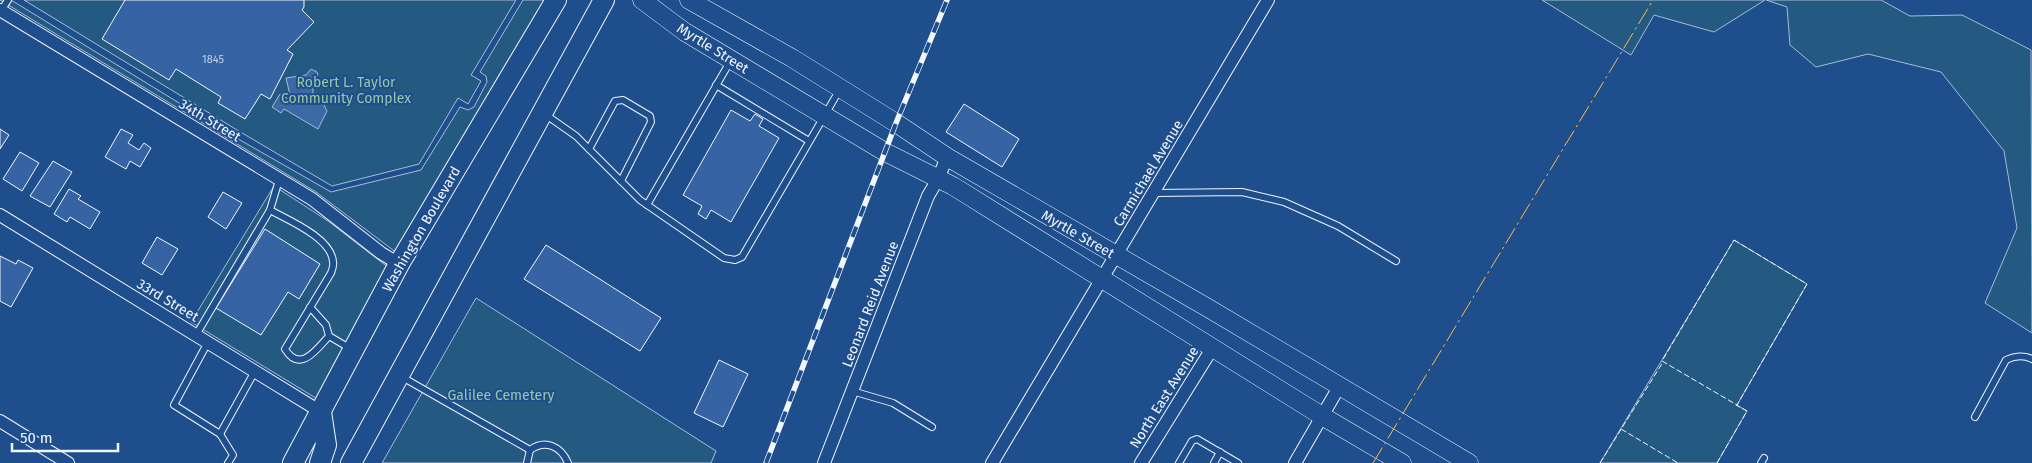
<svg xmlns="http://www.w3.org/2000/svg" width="2032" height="463" font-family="'Fira Sans',sans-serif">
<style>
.green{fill:#245a82;stroke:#a8bbd7}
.water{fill:#3b69a3;stroke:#a8bbd7}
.building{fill:#3563a3;stroke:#f2f6ff}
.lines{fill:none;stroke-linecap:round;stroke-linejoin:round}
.lane-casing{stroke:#f2f6ff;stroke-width:8}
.street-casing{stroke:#f2f6ff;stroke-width:14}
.secondary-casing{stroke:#f2f6ff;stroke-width:19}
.primary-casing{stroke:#f2f6ff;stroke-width:22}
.lane{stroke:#1f4e8c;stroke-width:6}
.street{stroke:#1f4e8c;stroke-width:12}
.secondary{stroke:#1f4e8c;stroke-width:18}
.primary{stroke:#1f4e8c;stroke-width:20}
.rail-casing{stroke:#f2f6ff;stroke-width:5.5}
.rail{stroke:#1f4e8c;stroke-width:4;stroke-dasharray:11;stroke-linecap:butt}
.fence{stroke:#f2f6ff;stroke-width:1;stroke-dasharray:6 2.5;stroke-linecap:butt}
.power{stroke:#ffb74d;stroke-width:1;stroke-dasharray:18 4 2.5 4;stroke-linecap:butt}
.labels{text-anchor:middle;stroke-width:4;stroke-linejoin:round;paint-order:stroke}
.number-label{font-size:11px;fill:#c3d1e8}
.street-label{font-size:14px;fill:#f2f6ff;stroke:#1f4e8c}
.park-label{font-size:14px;fill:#97c8a6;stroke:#1f4e8c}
</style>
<rect width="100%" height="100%" fill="#1f4e8c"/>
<g class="green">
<path d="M 0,0 L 11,0 L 233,136 L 331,192 L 421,170 L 460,107 L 468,110 L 474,107 L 487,82 L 486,76 L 480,72 L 523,0 L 548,0 L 397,253 L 316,192 Z"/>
<path d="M 24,0 L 516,0 L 471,75 L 481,81 L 468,104 L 458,98 L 419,164 L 332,186 L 237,130 Z"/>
<path d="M 1542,0 L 1765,0 L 1714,32 L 1654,15 L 1631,55 Z"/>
<path d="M 1766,0 L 1881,0 L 1910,16 L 1962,15 L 2031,50 L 2032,333 L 1985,303 L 2017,228 L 2004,151 L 1941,72 L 1868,54 L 1816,67 L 1790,45 L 1787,7 Z"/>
<path d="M 274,186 L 328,221 L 389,268 L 319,400 L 191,322 Z"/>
<path d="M 1734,240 L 1807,284 L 1737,405 L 1747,411 L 1717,463 L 1600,463 Z"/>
<path d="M 476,298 L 716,451 L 711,463 L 382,463 Z"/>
</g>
<path class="water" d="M 311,69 L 317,72 L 318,75 L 313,81 L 313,99 L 323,103 L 327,111 L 318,129 L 284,109 L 281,113 L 272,107 L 280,94 L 290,100 L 291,99 L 286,78 L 306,75 Z"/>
<g class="building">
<path d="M 125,0 L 304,0 L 304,7 L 302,10 L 314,22 L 287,50 L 293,54 L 270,99 L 261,94 L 245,119 L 218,103 L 221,97 L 176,69 L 169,80 L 102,39 Z"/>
<path d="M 964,104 L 1019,139 L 1002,167 L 946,132 Z"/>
<path d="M 731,110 L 750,121 L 755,114 L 763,119 L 759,126 L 779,138 L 731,222 L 711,210 L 706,219 L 698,214 L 702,206 L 683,195 Z"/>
<path d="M 0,129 L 9,135 L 0,149 Z"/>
<path d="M 121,129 L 133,135 L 128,143 L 139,150 L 144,143 L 151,148 L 140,167 L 130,161 L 126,169 L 105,157 Z"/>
<path d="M 20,152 L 39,163 L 22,191 L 3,179 Z"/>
<path d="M 53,161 L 72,172 L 50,207 L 30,196 Z"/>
<path d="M 69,189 L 81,196 L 78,199 L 100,212 L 90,229 L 70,217 L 67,222 L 54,214 Z"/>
<path d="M 223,192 L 242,203 L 226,229 L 208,217 Z"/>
<path d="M 265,229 L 320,264 L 299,299 L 288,292 L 261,335 L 216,308 Z"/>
<path d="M 157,237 L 178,249 L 162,275 L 142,263 Z"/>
<path d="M 546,245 L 661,318 L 640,351 L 524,279 Z"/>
<path d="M 0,256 L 16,264 L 18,260 L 33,268 L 11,307 L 0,301 Z"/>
<path d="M 719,360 L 748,374 L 723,427 L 694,413 Z"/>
</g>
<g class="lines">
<defs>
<g id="lane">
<path d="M 1,11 L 8,0"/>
<path d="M 716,85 L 809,141"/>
<path d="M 546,115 L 576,136 L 640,200 L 724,258 L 735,260 L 742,257 L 840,89"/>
<path d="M 589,149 L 615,101 L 623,100 L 650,116 L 651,122 L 621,181"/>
<path d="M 1154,193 L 1242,192 L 1284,202 L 1338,226 L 1396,261"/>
<path d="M 647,205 L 731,60"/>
<path d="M 270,210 C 288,220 332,238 333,262 C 334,265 332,270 331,273 L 285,349 C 300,374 317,349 329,336 L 326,325 L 310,307"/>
<path d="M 196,335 L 270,210 L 279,180"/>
<path d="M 329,336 L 351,349"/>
<path d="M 208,342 L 174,405 L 220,434 L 255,371"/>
<path d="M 402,377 L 530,450"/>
<path d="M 852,391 L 893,403 L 932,427"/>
<path d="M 1975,417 L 2006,360 C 2014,356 2024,355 2032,359"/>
<path d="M 220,434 L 233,455 L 228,463"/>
<path d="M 527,463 L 530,450 C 545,439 561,446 568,463"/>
<path d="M 1179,463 L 1192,441 L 1197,439 L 1238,463"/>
<path d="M 1214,463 L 1220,452"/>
<path d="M 1761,463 L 1764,458"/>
</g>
<g id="street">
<path d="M 0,10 L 312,199 L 381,253 L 399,264"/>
<path d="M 0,215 L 321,412"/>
<path d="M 0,421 L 68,463"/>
<path d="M 824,463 L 928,196 L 938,179 L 947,157"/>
<path d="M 992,463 L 1268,0"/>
<path d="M 1141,463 L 1213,347"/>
<path d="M 1295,463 L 1339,387"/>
</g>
<g id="secondary">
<path d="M 642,0 L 685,32 L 885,152 L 953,186 L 1322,416 L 1402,463"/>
<path d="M 689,0 L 792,58 L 896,123 L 947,157 L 1208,308 L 1469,463"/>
</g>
<g id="primary">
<path d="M 293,463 L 399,264 L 556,0"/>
<path d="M 320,463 L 326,445 L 321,412"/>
<path d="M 351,463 L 604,0"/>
</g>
</defs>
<use href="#lane" class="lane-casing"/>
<use href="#street" class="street-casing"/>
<use href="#secondary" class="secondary-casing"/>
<use href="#primary" class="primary-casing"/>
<use href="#lane" class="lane"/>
<use href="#street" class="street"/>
<use href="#secondary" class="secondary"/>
<use href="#primary" class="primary"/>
<defs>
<path id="rail" d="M 766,463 L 896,123 L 947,0"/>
</defs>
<use href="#rail" class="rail-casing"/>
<use href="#rail" class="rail"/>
<g class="fence">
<path d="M 1734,240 L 1807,284 L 1737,405 L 1662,361 Z"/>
<path d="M 1621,429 L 1678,463"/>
<path d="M 1600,463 L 1663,362"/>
<path d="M 1717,463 L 1747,411 L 1736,405"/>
</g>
<path class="power" d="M 1373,463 L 1653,0"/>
</g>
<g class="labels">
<g class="number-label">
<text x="213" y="63">1845</text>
</g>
<g class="street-label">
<text transform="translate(713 48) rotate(32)" y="5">Myrtle Street</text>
<text transform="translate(210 120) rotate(31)" y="5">34th Street</text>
<text transform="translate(1148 173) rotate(-59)" y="5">Carmichael Avenue</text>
<text transform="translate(421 229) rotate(-60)" y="5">Washington Boulevard</text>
<text transform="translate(1078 234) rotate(30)" y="5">Myrtle Street</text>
<text transform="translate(168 300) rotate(31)" y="5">33rd Street</text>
<text transform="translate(870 304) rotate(-69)" y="5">Leonard Reid Avenue</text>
<text transform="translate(1164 397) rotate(-58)" y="5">North East Avenue</text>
</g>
<g class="park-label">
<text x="346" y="87">Robert L. Taylor<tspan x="346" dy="16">Community Complex</tspan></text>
<text x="501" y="400">Galilee Cemetery</text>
</g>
</g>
<path d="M12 443v8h106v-8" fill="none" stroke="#f2f6ff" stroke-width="2.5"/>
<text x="20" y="443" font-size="15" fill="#f2f6ff" stroke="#1f4e8c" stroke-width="4" paint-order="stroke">50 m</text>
</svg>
